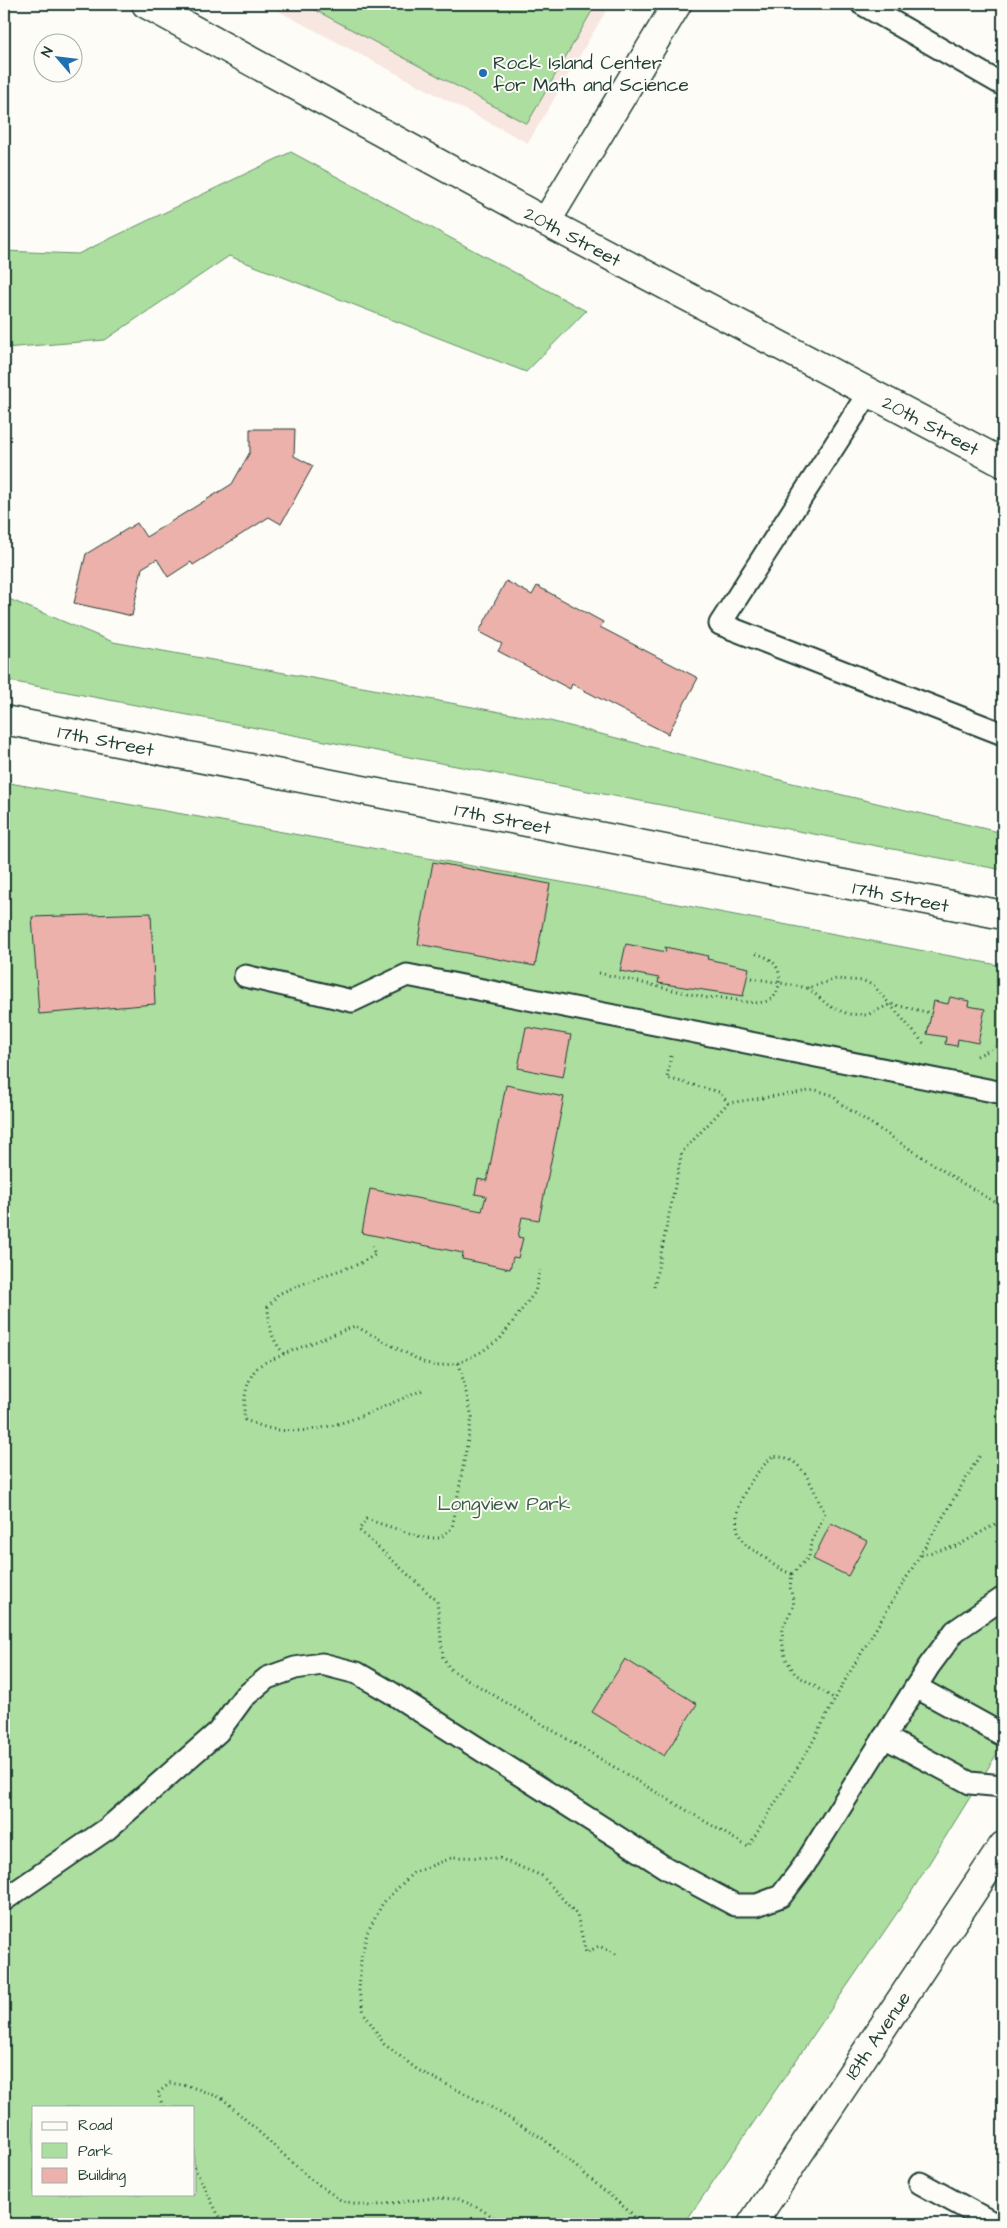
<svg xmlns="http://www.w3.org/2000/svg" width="1007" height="2228" font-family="'Architects Daughter',sans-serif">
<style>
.built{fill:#f8e6e0}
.green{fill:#acde9f;stroke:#668e6a;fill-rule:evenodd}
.building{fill:#ebb1aa;stroke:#1f3d34}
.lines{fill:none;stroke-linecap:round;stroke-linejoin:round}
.lane-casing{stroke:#1f3d34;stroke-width:25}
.street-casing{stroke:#1f3d34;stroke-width:31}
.secondary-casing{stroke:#1f3d34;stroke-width:31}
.path{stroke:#1f3d34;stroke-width:3;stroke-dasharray:1 4;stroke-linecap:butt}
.lane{stroke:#fdfcf7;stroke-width:21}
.street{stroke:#fdfcf7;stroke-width:28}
.secondary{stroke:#fdfcf7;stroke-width:28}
.poi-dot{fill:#1f6fb2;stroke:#fdfcf7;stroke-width:2}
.labels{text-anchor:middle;stroke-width:4;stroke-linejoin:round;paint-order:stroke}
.poi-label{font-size:19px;fill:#1f3d34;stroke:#fdfcf7;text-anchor:start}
.street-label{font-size:19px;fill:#1f3d34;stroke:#fdfcf7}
.park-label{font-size:19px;fill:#3b5d49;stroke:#fdfcf7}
</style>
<rect width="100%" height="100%" fill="#fdfcf7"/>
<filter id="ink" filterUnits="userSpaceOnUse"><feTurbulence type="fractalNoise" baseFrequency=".02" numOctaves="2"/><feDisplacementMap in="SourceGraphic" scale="10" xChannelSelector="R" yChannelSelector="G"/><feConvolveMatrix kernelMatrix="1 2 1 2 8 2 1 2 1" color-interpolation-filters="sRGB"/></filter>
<g filter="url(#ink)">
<path class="built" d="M 265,4 L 610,4 L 528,143 Z"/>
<g class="green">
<path d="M 304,4 L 596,4 L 527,124 Z"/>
<path d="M 291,152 L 586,311 L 526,372 L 229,256 L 105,340 L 4,348 L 4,251 L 78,254 Z"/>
<path d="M 4,597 L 113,642 L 550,721 L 788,782 L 1003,833 L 1003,870 L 4,680 Z"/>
<path d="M 4,782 L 572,884 L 1003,966 L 1003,1744 L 910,1894 L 684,2224 L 4,2224 ZM 34,2107 L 194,2107 L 194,2194 L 34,2194 Z"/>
</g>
<g class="building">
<path d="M 250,429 L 295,429 L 294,456 L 313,466 L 281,524 L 269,517 L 193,565 L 191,562 L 168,577 L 157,559 L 142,568 L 132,616 L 74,603 L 86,554 L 137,523 L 146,537 L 232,484 L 250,452 Z"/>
<path d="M 506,581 L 532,595 L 537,586 L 603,622 L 600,627 L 698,678 L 668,734 L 572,684 L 570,689 L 498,651 L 502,644 L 479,632 Z"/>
<path d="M 433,862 L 550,884 L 535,966 L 418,944 Z"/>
<path d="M 151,913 L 155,1004 L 39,1014 L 32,917 Z"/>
<path d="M 626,944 L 666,952 L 665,947 L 708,956 L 707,959 L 749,968 L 743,996 L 658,983 L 659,978 L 620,971 Z"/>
<path d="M 950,997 L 969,1001 L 968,1006 L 985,1009 L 978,1043 L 958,1039 L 957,1046 L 945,1044 L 946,1037 L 927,1034 L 934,1001 L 948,1004 Z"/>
<path d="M 526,1027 L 571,1035 L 563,1077 L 518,1068 Z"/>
<path d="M 506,1085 L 564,1097 L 539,1220 L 522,1217 L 518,1237 L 523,1238 L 518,1258 L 513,1257 L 510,1269 L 462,1259 L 463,1253 L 362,1233 L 370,1189 L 482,1211 L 486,1196 L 475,1194 L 478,1179 L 487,1181 Z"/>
<path d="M 831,1523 L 867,1541 L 848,1576 L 813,1559 Z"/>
<path d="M 625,1659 L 697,1704 L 664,1756 L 592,1712 Z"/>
</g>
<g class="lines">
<defs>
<g id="lane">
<path d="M 862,4 L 1003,85"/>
<path d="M 869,392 L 720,624 L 1003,734"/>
<path d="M 245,976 L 352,1001 L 407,975 L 1003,1093"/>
<path d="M 916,1687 L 1003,1735"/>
<path d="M 884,1737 L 970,1783 L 1003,1786"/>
<path d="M 4,1900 L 107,1829 L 218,1732 L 243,1698 L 267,1678 L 295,1668 L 322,1664 L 357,1673 L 390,1692 L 666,1868 L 735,1905 L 757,1905 L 781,1896 L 803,1867 L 929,1666 L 955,1631 L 1003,1598"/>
<path d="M 920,2183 L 995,2224"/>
</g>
<path id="street" d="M 546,222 L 677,4"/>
<g id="secondary">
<path d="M 146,4 L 546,222 L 1003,463"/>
<path d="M 4,720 L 1003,915"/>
<path d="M 752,2224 L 1003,1846"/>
</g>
</defs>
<use href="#lane" class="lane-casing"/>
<use href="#street" class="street-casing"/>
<use href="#secondary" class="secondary-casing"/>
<g class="path">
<path d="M 599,973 L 708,998 C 728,993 774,1019 779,984 C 780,978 780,972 776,966 C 771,958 762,955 753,953"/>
<path d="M 752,978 L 808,988 L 836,979 L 864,981 L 874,986 L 926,1046"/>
<path d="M 808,988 L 829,1006 L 848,1014 L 867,1015 L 891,1004 L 931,1013"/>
<path d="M 671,1056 L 667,1078 L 719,1092 L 728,1103 L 816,1090 L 832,1095 L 841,1104 L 962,1183 L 995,1202 L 1003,1204"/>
<path d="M 977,1056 L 1003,1044"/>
<path d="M 372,1246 L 375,1255 L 359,1264 L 322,1276 L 278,1294 L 268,1307 C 269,1326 271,1339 284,1354 L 355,1326 L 423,1362 L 437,1366 L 459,1363 L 481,1352 L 500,1339 L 535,1292 L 540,1270"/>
<path d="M 654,1287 L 682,1152 L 728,1103"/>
<path d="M 284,1354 C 277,1358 269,1360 262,1364 C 246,1374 242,1404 245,1420 C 256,1424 268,1429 279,1430 C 330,1436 377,1408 423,1390"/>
<path d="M 459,1363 L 472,1417 L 452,1528 L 440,1538 L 424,1538 L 366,1519 L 359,1530 L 437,1601 L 443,1657 L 450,1669 L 748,1847 L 810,1747 L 844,1682 L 980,1455"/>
<path d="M 921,1555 L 957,1546 L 1003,1520"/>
<path d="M 792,1574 C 779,1569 774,1566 763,1556 C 759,1552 752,1550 747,1546 C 720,1519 752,1475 773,1456 C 778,1457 785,1457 789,1459 C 809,1470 815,1495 825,1513 L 811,1543 L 809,1557 L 792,1574 L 790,1587 L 794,1605 L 783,1627 L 782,1640 L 785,1657 L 795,1674 L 835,1699"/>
<path d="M 616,1954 L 599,1946 L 586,1953 L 577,1915 L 542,1876 L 499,1858 L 454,1857 L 413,1873 L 383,1903 L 367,1933 L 361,1959 L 359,1992 L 364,2013 L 384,2044 L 418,2070 L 489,2106 L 542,2138 L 631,2213 L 639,2224"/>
<path d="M 163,2107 L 158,2093 L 170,2083 L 189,2086 L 222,2098 L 309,2178 L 342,2201 L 370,2206 L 433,2198 L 458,2199 L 479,2208 L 504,2224"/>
<path d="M 194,2167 L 223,2224"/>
</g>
<use href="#lane" class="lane"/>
<use href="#street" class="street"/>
<use href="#secondary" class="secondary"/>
</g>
</g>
<circle class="poi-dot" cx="483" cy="73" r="5"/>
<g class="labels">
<g class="poi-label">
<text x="493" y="69">Rock Island Center<tspan x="493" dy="22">for Math and Science</tspan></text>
</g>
<g class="street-label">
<text transform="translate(573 236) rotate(28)" y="7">20th Street</text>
<text transform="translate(931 425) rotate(28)" y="7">20th Street</text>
<text transform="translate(106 740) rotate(11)" y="7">17th Street</text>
<text transform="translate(503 818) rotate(11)" y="7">17th Street</text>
<text transform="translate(901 896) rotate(11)" y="7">17th Street</text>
<text transform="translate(877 2035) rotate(-56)" y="7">18th Avenue</text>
</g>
<g class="park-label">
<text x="504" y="1510">Longview Park</text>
</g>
</g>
<rect width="1007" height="2228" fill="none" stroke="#fdfcf7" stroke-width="20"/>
<rect x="10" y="10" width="987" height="2208" fill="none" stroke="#1f3d34" stroke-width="2" filter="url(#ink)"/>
<rect x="32" y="2106" width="162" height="90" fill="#fdfcf7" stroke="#a4b0a9"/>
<rect x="42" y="2122" width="25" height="8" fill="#fdfcf7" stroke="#a4b0a9"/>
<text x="78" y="2130" font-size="15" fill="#1f3d34">Road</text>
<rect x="42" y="2143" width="25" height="15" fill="#acde9f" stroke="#a4b0a9"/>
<text x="78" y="2156" font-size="15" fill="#1f3d34">Park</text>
<rect x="42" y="2168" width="25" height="15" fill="#ebb1aa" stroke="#a4b0a9"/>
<text x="78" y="2180" font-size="15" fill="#1f3d34">Building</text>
<g transform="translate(58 58) rotate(298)"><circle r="24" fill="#fdfcf7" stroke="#a4b0a9"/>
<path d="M0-4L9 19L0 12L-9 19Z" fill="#1f6fb2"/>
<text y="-8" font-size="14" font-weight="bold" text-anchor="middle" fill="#1f3d34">N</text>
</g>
</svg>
